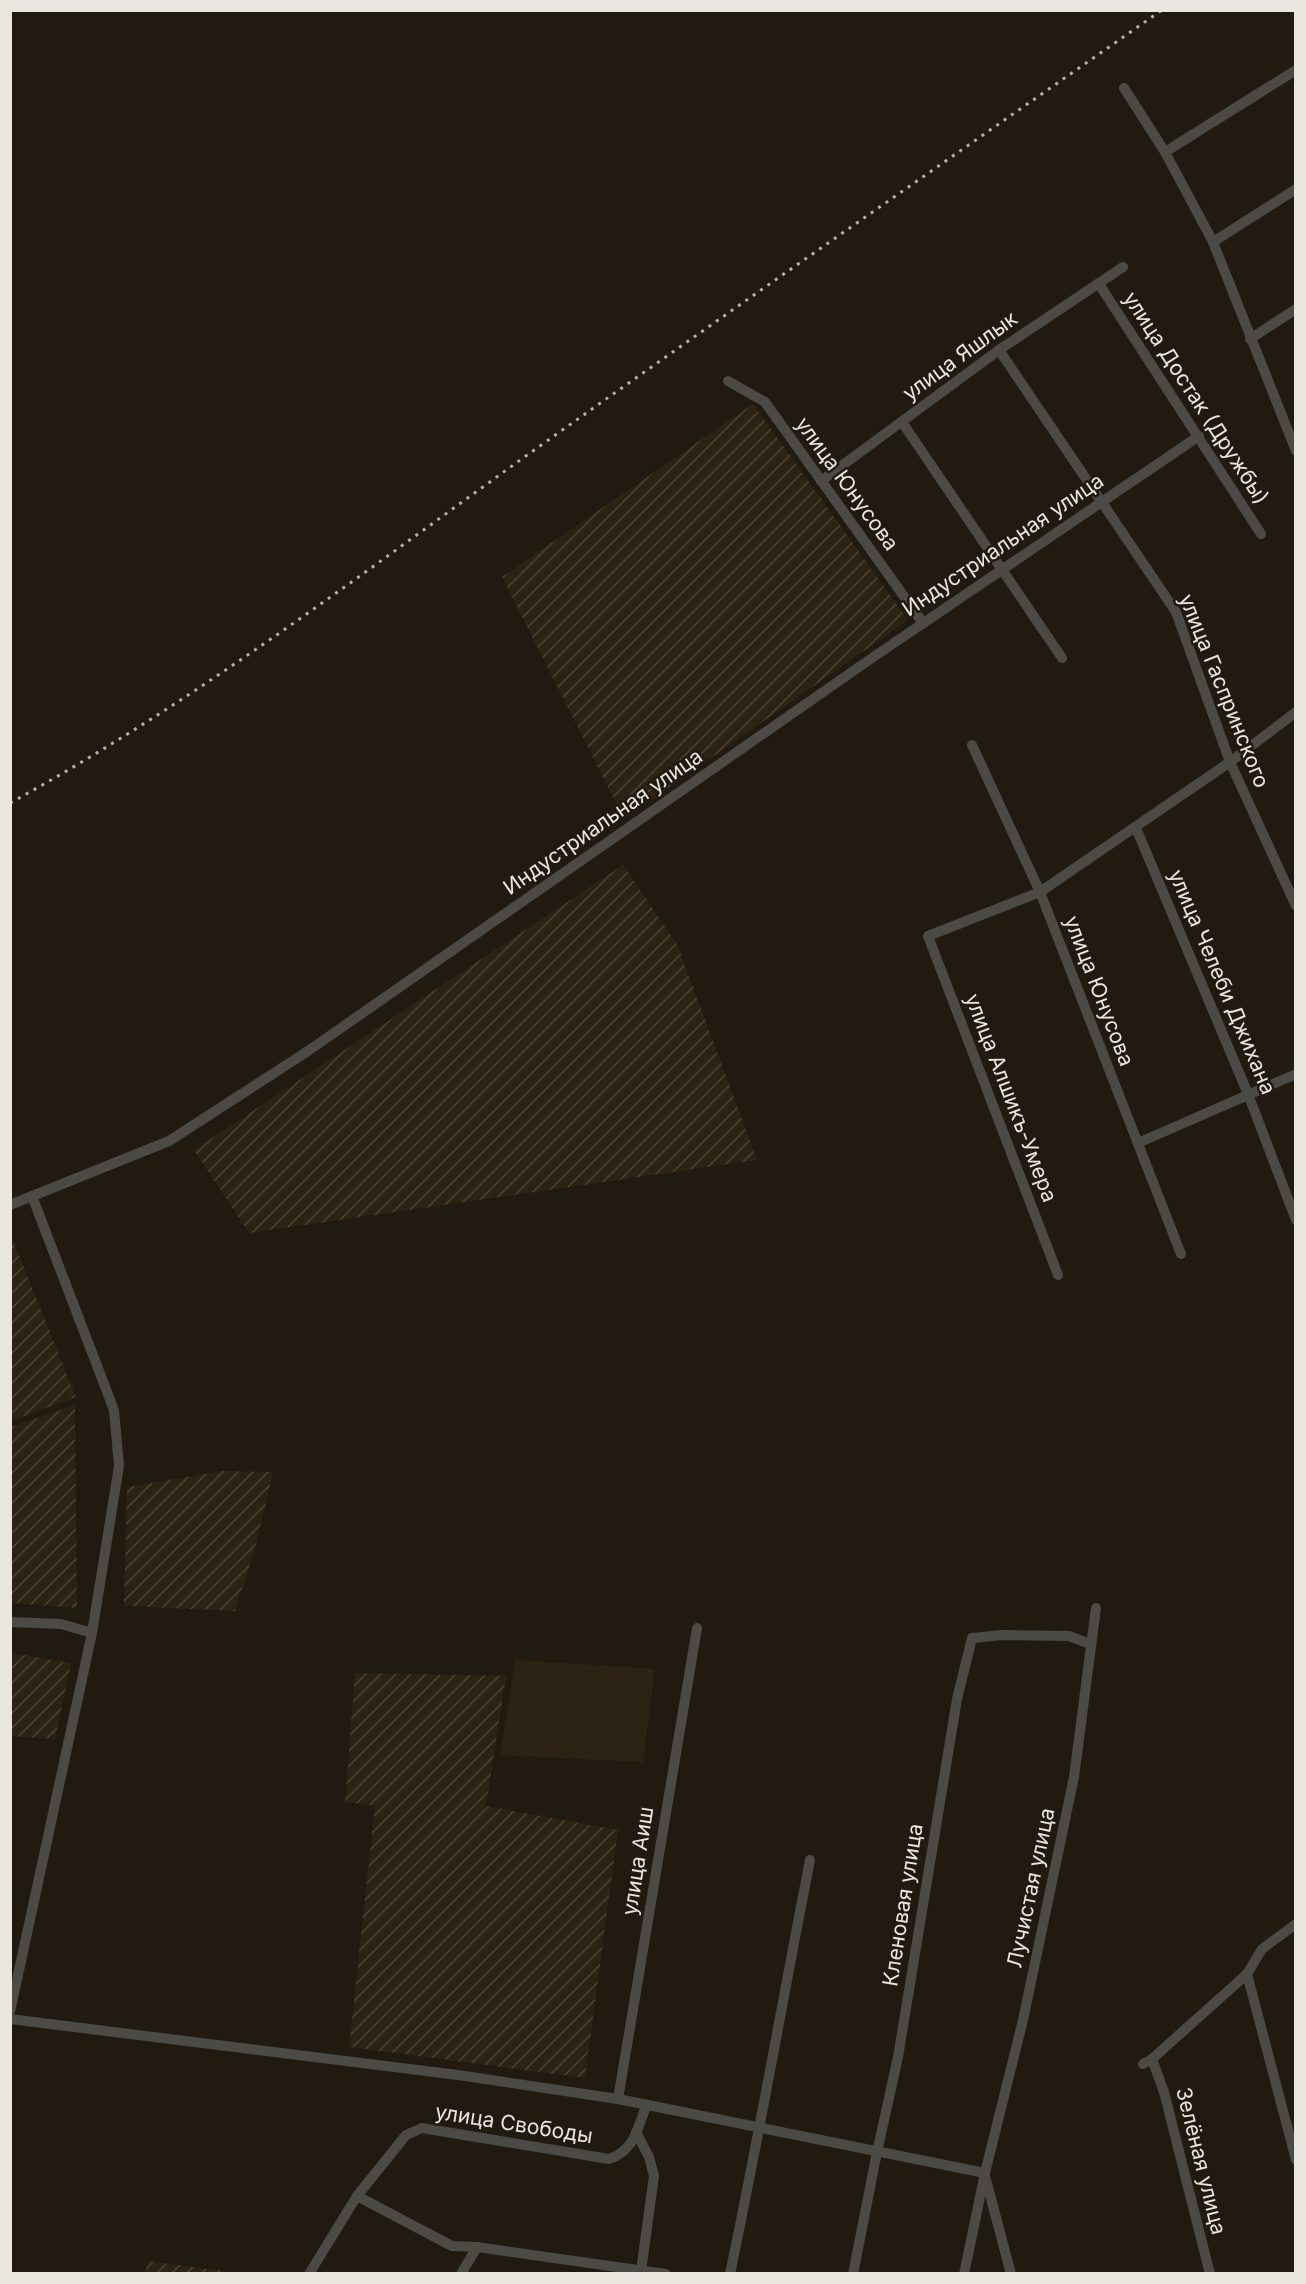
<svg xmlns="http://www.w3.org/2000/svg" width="1306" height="2284" font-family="Inter,sans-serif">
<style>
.built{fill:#2c2314}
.industrial{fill:url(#industrial-furrows)}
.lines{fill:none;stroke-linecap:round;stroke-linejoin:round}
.minor{stroke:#4b4a45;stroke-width:10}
.rail{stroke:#b5b1aa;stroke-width:3;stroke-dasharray:3 6;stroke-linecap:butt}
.labels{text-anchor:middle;stroke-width:5;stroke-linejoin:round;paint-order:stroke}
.street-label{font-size:21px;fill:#e9e5df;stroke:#201a11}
</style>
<defs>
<pattern id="industrial-furrows" width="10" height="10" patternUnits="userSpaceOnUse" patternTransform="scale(1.5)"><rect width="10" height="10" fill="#2c2314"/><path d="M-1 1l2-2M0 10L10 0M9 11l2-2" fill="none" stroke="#4b4336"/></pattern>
</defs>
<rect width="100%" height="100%" fill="#201a11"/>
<path class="built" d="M 515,1660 L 655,1669 L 643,1762 L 500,1755 Z"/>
<g class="industrial">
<path d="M 753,404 L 908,620 L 624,819 L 502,577 Z"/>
<path d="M 623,865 L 677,944 L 757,1160 L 249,1233 L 194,1150 Z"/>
<path d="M 10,1233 L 76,1397 L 11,1421 L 10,1421 Z"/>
<path d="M 75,1405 L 77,1608 L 11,1603 L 11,1427 Z"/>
<path d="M 223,1471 L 273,1472 L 257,1541 L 235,1611 L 124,1606 L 127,1487 Z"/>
<path d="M 11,1653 L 71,1663 L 55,1739 L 11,1736 Z"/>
<path d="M 355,1673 L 506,1676 L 486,1806 L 618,1830 L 585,2078 L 349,2047 L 375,1806 L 345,1802 Z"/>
<path d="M 148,2261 L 239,2273 L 145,2273 Z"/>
</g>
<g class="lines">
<g class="minor">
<path d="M 1124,88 L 1165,152 L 1213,242 L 1296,451"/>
<path d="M 1165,152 L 1296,70"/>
<path d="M 1213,242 L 1296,189"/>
<path d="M 1099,284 L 1261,534"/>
<path d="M 1250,339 L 1296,309"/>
<path d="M 999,350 L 1176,612 L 1230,762 L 1296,906"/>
<path d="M 728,381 L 765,402 L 923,623"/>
<path d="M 902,422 L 1062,658"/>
<path d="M 821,481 L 999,350 L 1123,267"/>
<path d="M 972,745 L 1040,892 L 1181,1254"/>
<path d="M 1136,828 L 1248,1094 L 1296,1220"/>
<path d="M 1138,1143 L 1296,1074"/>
<path d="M 10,1205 L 169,1141 L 308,1051 L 869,660 L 1199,436"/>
<path d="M 1058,1275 L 928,936 L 1040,892 L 1230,762 L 1296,712"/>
<path d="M 10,1622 L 61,1624 L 92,1633"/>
<path d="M 1247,1974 L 1296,2160"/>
<path d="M 10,2012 L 92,1633 L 119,1466 L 114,1410 L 32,1196"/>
<path d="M 10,2019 L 458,2075 L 618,2099 L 985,2173"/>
<path d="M 1152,2059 L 1164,2092 L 1210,2274"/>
<path d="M 1143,2064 L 1152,2059 L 1247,1974 L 1262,1949 L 1296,1924"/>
<path d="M 618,2099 L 697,1628"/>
<path d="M 636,2132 L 649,2157 L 654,2176 L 641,2271"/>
<path d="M 985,2176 L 1011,2274"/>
<path d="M 357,2196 L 452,2246 L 477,2247 L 666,2274"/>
<path d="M 309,2274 L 357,2196 L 406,2135 L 422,2128 L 609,2159 C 634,2151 638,2128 646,2106"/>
<path d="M 461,2274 L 477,2247"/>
<path d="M 730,2274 C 759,2136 783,1998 810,1860"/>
<path d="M 853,2274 L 877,2152 L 898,2057 L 957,1699 L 972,1638 L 1002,1635 L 1069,1636 L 1090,1644"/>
<path d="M 964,2274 L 985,2173 L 1023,2020 L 1074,1777 L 1096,1608"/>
</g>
<path class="rail" d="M 10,803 C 191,704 356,578 523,458 C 735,307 949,159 1162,10"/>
</g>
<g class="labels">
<g class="street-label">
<text transform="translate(960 356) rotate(-36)" y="7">улица Яшлык</text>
<text transform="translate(1196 398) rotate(57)" y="7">улица Достак (Дружбы)</text>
<text transform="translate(847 484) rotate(54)" y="7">улица Юнусова</text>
<text transform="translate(1003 545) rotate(-34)" y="7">Индустриальная улица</text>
<text transform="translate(1224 691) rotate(68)" y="7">улица Гаспринского</text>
<text transform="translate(603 822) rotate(-35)" y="7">Индустриальная улица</text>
<text transform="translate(1222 982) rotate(67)" y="7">улица Челеби Джихана</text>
<text transform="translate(1099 991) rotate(69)" y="7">улица Юнусова</text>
<text transform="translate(1011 1098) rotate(69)" y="7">улица Алшикъ-Умера</text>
<text transform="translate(638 1861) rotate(-81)" y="7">улица Аиш</text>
<text transform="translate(1031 1888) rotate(-78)" y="7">Лучистая улица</text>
<text transform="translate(903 1905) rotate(-81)" y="7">Кленовая улица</text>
<text transform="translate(514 2124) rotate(9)" y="7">улица Свободы</text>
<text transform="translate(1201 2161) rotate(76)" y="7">Зелёная улица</text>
</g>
</g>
<rect width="1306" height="2284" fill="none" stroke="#e9e5df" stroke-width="24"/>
</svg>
